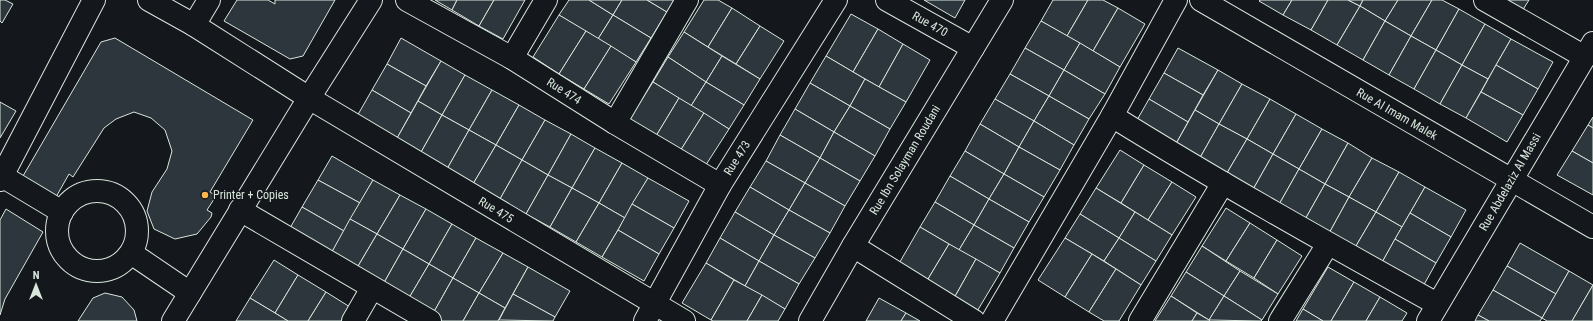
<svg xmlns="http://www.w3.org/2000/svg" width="1593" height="321" font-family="'Roboto Condensed',sans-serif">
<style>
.building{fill:#2c363c;stroke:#d8e6dc}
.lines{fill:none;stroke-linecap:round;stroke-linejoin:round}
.minor-casing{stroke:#d8e6dc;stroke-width:24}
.minor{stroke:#14181c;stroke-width:22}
.poi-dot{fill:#ffb74d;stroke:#14181c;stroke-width:1.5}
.labels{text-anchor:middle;stroke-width:3;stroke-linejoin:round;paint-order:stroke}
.street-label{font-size:12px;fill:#d8e6dc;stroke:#14181c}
.poi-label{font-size:12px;fill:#d8e6dc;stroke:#14181c;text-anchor:start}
</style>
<rect width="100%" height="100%" fill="#14181c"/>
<g class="building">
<path d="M 0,0 L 5,0 L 13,4 L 2,23 L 0,21 Z"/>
<path d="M 237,0 L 268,0 L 275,4 L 275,0 L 335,0 L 303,56 L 290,59 L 224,21 Z"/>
<path d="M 435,0 L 457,0 L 452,10 Z"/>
<path d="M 457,0 L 494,0 L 479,26 L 452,10 Z"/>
<path d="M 494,0 L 525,0 L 503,39 L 479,26 Z"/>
<path d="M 569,0 L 589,0 L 613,15 L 598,39 L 559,15 Z"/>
<path d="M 589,0 L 622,0 L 613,15 Z"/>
<path d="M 622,0 L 647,0 L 667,12 L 651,38 L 613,15 Z"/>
<path d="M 647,0 L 675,0 L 667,12 Z"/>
<path d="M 704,0 L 718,0 L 732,8 L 708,47 L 684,32 Z"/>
<path d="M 924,0 L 965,0 L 955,18 Z"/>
<path d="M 1053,0 L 1088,0 L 1067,36 L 1041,21 Z"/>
<path d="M 1088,0 L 1103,0 L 1118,8 L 1093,51 L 1067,36 Z"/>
<path d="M 1260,0 L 1292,0 L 1283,15 L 1259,1 Z"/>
<path d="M 1292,0 L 1328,0 L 1311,30 L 1283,15 Z"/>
<path d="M 1328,0 L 1348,0 L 1360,6 L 1337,45 L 1311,30 Z"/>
<path d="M 1348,0 L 1363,0 L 1360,6 Z"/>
<path d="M 1363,0 L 1398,0 L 1385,21 L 1360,6 Z"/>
<path d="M 1398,0 L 1432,0 L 1411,36 L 1385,21 Z"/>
<path d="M 1432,0 L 1442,0 L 1459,9 L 1436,50 L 1411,36 Z"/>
<path d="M 1493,0 L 1529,0 L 1519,16 Z"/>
<path d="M 1360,6 L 1385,21 L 1363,60 L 1337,45 Z"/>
<path d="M 732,8 L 760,26 L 736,64 L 708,47 Z"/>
<path d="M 1118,8 L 1145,24 L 1120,67 L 1093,51 Z"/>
<path d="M 1459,9 L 1485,24 L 1462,65 L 1436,50 Z"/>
<path d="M 851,14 L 878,29 L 853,72 L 826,56 Z"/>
<path d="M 559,15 L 586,31 L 559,74 L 533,57 Z"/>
<path d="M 613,15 L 651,38 L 636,62 L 598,39 Z"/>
<path d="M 1041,21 L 1080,43 L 1064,70 L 1025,48 Z"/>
<path d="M 1385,21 L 1411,36 L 1389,75 L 1363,60 Z"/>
<path d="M 1485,24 L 1511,39 L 1488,79 L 1462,65 Z"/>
<path d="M 760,26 L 784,41 L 760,79 L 736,64 Z"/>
<path d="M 878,29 L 903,44 L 879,87 L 853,72 Z"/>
<path d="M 586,31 L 611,46 L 584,89 L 559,74 Z"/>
<path d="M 684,32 L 722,56 L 706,82 L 668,57 Z"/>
<path d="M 1411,36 L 1436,50 L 1414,89 L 1389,75 Z"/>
<path d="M 115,38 L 253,120 L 210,192 L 216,196 L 207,210 L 212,213 L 211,217 L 197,234 L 175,239 L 154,229 L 147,211 L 152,192 L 167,169 L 172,151 L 165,130 L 151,118 L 134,112 L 116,119 L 104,128 L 73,177 L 69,174 L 56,197 L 23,176 L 101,42 Z"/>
<path d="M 401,38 L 441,61 L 426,86 L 387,64 Z"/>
<path d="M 1511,39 L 1553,62 L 1538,89 L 1496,65 Z"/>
<path d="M 1080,43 L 1120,67 L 1105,94 L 1064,70 Z"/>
<path d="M 903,44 L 930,60 L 906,102 L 879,87 Z"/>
<path d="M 611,46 L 636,62 L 609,104 L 584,89 Z"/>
<path d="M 1025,48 L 1064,70 L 1049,96 L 1010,74 Z"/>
<path d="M 1178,48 L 1218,70 L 1203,95 L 1164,73 Z"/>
<path d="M 1436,50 L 1462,65 L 1440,104 L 1414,89 Z"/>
<path d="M 722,56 L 760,79 L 744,105 L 706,82 Z"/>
<path d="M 826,56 L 865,79 L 850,106 L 810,83 Z"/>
<path d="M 668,57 L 706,82 L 691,106 L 653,82 Z"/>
<path d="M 441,61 L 465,75 L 442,115 L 418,101 Z"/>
<path d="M 387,64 L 426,86 L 411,113 L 372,90 Z"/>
<path d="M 1462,65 L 1488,79 L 1466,118 L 1440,104 Z"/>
<path d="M 1496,65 L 1538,89 L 1523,115 L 1481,92 Z"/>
<path d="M 1064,70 L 1105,94 L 1089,119 L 1049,96 Z"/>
<path d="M 1218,70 L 1242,84 L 1219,124 L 1195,110 Z"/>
<path d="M 1164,73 L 1203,95 L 1188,122 L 1149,99 Z"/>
<path d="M 1010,74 L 1049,96 L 1034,121 L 995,99 Z"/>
<path d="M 465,75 L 492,90 L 469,130 L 442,115 Z"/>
<path d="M 865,79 L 906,102 L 890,129 L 850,106 Z"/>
<path d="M 653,82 L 679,98 L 653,141 L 626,124 Z"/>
<path d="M 706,82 L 744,105 L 729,129 L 691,106 Z"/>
<path d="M 810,83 L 850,106 L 834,132 L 795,109 Z"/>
<path d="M 1242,84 L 1270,99 L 1247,139 L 1219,124 Z"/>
<path d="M 372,90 L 411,113 L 396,140 L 356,118 Z"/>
<path d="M 492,90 L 519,105 L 496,145 L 469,130 Z"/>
<path d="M 1481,92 L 1523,115 L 1507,142 L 1466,118 Z"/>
<path d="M 1049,96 L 1089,119 L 1074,145 L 1034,121 Z"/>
<path d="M 679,98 L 704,113 L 677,156 L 653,141 Z"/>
<path d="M 995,99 L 1034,121 L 1019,147 L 980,124 Z"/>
<path d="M 1149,99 L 1188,122 L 1173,149 L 1133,127 Z"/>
<path d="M 1270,99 L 1296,114 L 1273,154 L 1247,139 Z"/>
<path d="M 418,101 L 442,115 L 420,154 L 396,140 Z"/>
<path d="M 0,102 L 16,111 L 0,138 Z"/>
<path d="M 519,105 L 545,120 L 522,160 L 496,145 Z"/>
<path d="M 850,106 L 890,129 L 875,156 L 834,132 Z"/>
<path d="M 795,109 L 834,132 L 820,158 L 780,135 Z"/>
<path d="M 1195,110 L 1219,124 L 1197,163 L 1173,149 Z"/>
<path d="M 704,113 L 729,129 L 702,171 L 677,156 Z"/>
<path d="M 1296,114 L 1322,129 L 1299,169 L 1273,154 Z"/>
<path d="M 442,115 L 469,130 L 447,169 L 420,154 Z"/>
<path d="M 1593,117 L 1593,128 L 1588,125 Z"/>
<path d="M 545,120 L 571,134 L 548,175 L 522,160 Z"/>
<path d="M 1034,121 L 1074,145 L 1060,170 L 1019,147 Z"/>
<path d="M 980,124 L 1019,147 L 1004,174 L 965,151 Z"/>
<path d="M 1219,124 L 1247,139 L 1224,178 L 1197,163 Z"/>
<path d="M 1588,125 L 1593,128 L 1593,163 L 1572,151 Z"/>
<path d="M 1322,129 L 1348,143 L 1325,184 L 1299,169 Z"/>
<path d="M 469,130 L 496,145 L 473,184 L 447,169 Z"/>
<path d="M 834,132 L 875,156 L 860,181 L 820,158 Z"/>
<path d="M 571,134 L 595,148 L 572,188 L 548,175 Z"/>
<path d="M 780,135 L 820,158 L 805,183 L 766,161 Z"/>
<path d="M 1247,139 L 1273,154 L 1251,193 L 1224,178 Z"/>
<path d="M 1348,143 L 1372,158 L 1349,197 L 1325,184 Z"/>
<path d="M 496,145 L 522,160 L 500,199 L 473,184 Z"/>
<path d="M 1019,147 L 1060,170 L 1044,197 L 1004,174 Z"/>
<path d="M 595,148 L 622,163 L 599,203 L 572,188 Z"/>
<path d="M 1120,150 L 1144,165 L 1121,203 L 1096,188 Z"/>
<path d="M 965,151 L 1004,174 L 989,199 L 950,176 Z"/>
<path d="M 1572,151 L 1593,163 L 1593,195 L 1557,175 Z"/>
<path d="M 1273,154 L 1299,169 L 1277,208 L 1251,193 Z"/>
<path d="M 332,156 L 373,180 L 360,203 L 318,180 Z"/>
<path d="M 820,158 L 860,181 L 845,206 L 805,183 Z"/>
<path d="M 1372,158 L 1399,172 L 1376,212 L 1349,197 Z"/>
<path d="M 522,160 L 548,175 L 526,214 L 500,199 Z"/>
<path d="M 766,161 L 805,183 L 789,210 L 750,187 Z"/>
<path d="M 622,163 L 648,178 L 625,218 L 599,203 Z"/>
<path d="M 1144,165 L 1172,182 L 1148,220 L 1121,203 Z"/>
<path d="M 1299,169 L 1325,184 L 1303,223 L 1277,208 Z"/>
<path d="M 1399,172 L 1425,187 L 1402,227 L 1376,212 Z"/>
<path d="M 1004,174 L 1044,197 L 1029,222 L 989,199 Z"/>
<path d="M 548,175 L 572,188 L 550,227 L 526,214 Z"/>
<path d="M 950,176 L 989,199 L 974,225 L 935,202 Z"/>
<path d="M 648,178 L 689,201 L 674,228 L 632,204 Z"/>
<path d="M 318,180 L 360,203 L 344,231 L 302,207 Z"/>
<path d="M 373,180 L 400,195 L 377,234 L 350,219 Z"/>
<path d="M 1172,182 L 1196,197 L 1172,235 L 1148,220 Z"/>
<path d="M 805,183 L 845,206 L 830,233 L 789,210 Z"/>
<path d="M 1325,184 L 1349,197 L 1327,237 L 1303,223 Z"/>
<path d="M 750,187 L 789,210 L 774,235 L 735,212 Z"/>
<path d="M 1425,187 L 1466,210 L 1451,237 L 1410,213 Z"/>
<path d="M 572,188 L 599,203 L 576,242 L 550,227 Z"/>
<path d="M 1096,188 L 1135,212 L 1119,238 L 1080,214 Z"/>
<path d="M 400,195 L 426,209 L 403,249 L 377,234 Z"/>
<path d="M 1349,197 L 1376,212 L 1353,251 L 1327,237 Z"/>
<path d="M 989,199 L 1029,222 L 1014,248 L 974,225 Z"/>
<path d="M 935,202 L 974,225 L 959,250 L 920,227 Z"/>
<path d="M 599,203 L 625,218 L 602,257 L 576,242 Z"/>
<path d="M 632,204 L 674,228 L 659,254 L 618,230 Z"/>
<path d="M 302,207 L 344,231 L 328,259 L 286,235 Z"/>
<path d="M 1226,208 L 1250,223 L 1226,261 L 1202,246 Z"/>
<path d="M 6,209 L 43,232 L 5,299 L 0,315 L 0,220 Z"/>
<path d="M 426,209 L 452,224 L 429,264 L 403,249 Z"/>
<path d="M 789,210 L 830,233 L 815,258 L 774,235 Z"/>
<path d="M 735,212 L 774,235 L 759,261 L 720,238 Z"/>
<path d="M 1135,212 L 1172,235 L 1156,261 L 1119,238 Z"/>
<path d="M 1376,212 L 1402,227 L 1380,266 L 1353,251 Z"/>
<path d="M 1410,213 L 1451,237 L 1436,263 L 1395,239 Z"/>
<path d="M 1080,214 L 1119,238 L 1104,261 L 1065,238 Z"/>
<path d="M 350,219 L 377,234 L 354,273 L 328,259 Z"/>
<path d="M 1250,223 L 1277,240 L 1254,278 L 1226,261 Z"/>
<path d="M 452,224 L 476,238 L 453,278 L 429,264 Z"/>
<path d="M 974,225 L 1014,248 L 1000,273 L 959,250 Z"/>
<path d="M 920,227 L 949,244 L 925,284 L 897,267 Z"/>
<path d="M 618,230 L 659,254 L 644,281 L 602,257 Z"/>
<path d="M 377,234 L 403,249 L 381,288 L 354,273 Z"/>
<path d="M 774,235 L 815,258 L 799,284 L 759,261 Z"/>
<path d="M 476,238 L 503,253 L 479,293 L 453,278 Z"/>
<path d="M 720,238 L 759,261 L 745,286 L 706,263 Z"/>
<path d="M 1065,238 L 1092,254 L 1065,297 L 1038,280 Z"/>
<path d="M 1119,238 L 1156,261 L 1141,285 L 1104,261 Z"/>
<path d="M 1395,239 L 1436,263 L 1421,290 L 1380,266 Z"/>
<path d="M 1277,240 L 1302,256 L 1278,294 L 1254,278 Z"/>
<path d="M 1520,243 L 1569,271 L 1556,294 L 1507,266 Z"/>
<path d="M 949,244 L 976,259 L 953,300 L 925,284 Z"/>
<path d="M 1202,246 L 1240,271 L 1224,296 L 1186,272 Z"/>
<path d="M 403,249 L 429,264 L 406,303 L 381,288 Z"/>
<path d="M 503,253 L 528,267 L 505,308 L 479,293 Z"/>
<path d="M 1092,254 L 1116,269 L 1089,312 L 1065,297 Z"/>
<path d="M 976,259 L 1000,273 L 976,313 L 953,300 Z"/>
<path d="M 274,260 L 298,275 L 275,313 L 250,298 Z"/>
<path d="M 759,261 L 799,284 L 785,309 L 745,286 Z"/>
<path d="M 706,263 L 734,280 L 711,320 L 682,303 Z"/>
<path d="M 429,264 L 453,278 L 431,317 L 406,303 Z"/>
<path d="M 1507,266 L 1556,294 L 1542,318 L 1493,290 Z"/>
<path d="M 528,267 L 570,291 L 555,317 L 513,294 Z"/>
<path d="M 1328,267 L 1354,282 L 1331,321 L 1323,321 L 1303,309 Z"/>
<path d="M 1116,269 L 1141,285 L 1119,321 L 1104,321 L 1089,312 Z"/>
<path d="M 1240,271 L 1278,294 L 1262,320 L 1224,296 Z"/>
<path d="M 1569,271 L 1593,285 L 1572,321 L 1547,321 L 1542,318 Z"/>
<path d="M 1186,272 L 1224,296 L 1209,320 L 1171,296 Z"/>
<path d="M 298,275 L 326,292 L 308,321 L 288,321 L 275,313 Z"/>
<path d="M 453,278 L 479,293 L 463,321 L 439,321 L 431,317 Z"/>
<path d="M 734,280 L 762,295 L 747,321 L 713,321 L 711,320 Z"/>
<path d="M 1354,282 L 1380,297 L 1366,321 L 1331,321 Z"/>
<path d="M 1593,285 L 1593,321 L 1572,321 Z"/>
<path d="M 1493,290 L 1542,318 L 1540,321 L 1489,321 L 1478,315 Z"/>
<path d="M 326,292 L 350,307 L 341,321 L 308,321 Z"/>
<path d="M 105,293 L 122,297 L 134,310 L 137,321 L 78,321 L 93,298 Z"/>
<path d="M 479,293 L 505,308 L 498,321 L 463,321 Z"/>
<path d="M 513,294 L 555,317 L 553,321 L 499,320 Z"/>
<path d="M 762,295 L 785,309 L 778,321 L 747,321 Z"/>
<path d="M 1171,296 L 1197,313 L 1192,321 L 1155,321 Z"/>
<path d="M 1224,296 L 1262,320 L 1261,321 L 1209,320 Z"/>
<path d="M 1380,297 L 1407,313 L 1402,321 L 1366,321 Z"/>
<path d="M 250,298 L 275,313 L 288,321 L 236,321 Z"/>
<path d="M 879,298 L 906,313 L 901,321 L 866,321 Z"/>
<path d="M 1303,309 L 1323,321 L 1296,321 Z"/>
<path d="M 906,313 L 920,321 L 901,321 Z"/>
<path d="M 1197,313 L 1209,320 L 1210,321 L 1192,321 Z"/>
<path d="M 1478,315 L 1489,321 L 1475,321 Z"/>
</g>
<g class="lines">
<defs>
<g id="minor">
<path d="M 149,0 L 194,25 L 309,98 L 684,321"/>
<path d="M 407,0 L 512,58 L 615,123 L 720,185"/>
<path d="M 887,0 L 973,48"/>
<path d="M 1201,0 L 1593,227"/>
<path d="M 1485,0 L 1585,57"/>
<path d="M 194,25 L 209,0"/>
<path d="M 512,58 L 546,0"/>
<path d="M 1112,116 C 1218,182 1327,243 1437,304"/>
<path d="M 615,123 L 687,0"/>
<path d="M 2,176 L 62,212"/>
<path d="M 0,180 L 94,0"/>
<circle cx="97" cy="231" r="40"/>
<path d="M 240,210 L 430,321"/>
<path d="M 853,246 L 974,321"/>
<path d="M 131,253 L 190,293"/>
<path d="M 173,321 L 309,98 L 371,0"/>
<path d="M 353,321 L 372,288"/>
<path d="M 645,321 L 720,185 L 836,0"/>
<path d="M 810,321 L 853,246 L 1002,0"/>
<path d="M 992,321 L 1112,116 L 1176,0"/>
<path d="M 1140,321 L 1223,183"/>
<path d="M 1280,321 L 1328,244"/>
<path d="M 1428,321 L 1593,43"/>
</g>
</defs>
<use href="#minor" class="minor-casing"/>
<use href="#minor" class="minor"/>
</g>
<circle class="poi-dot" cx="205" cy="195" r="4"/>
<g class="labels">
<g class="street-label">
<text transform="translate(930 24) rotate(29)" y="4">Rue 470</text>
<text transform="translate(564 91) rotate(32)" y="4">Rue 474</text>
<text transform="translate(1397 114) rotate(30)" y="4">Rue Al Imam Malek</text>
<text transform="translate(737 158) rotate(-58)" y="4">Rue 473</text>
<text transform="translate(905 160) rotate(-59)" y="4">Rue Ibn Solayman Roudani</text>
<text transform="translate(1510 182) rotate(-60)" y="4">Rue Abdelaziz Al Massi</text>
<text transform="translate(496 210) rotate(31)" y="4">Rue 475</text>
</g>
<g class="poi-label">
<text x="213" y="199">Printer + Copies</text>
</g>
</g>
<g transform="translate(36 285)" stroke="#14181c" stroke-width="3" paint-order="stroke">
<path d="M0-3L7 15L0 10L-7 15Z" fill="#d8e6dc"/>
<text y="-6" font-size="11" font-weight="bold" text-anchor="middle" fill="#d8e6dc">N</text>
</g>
</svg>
